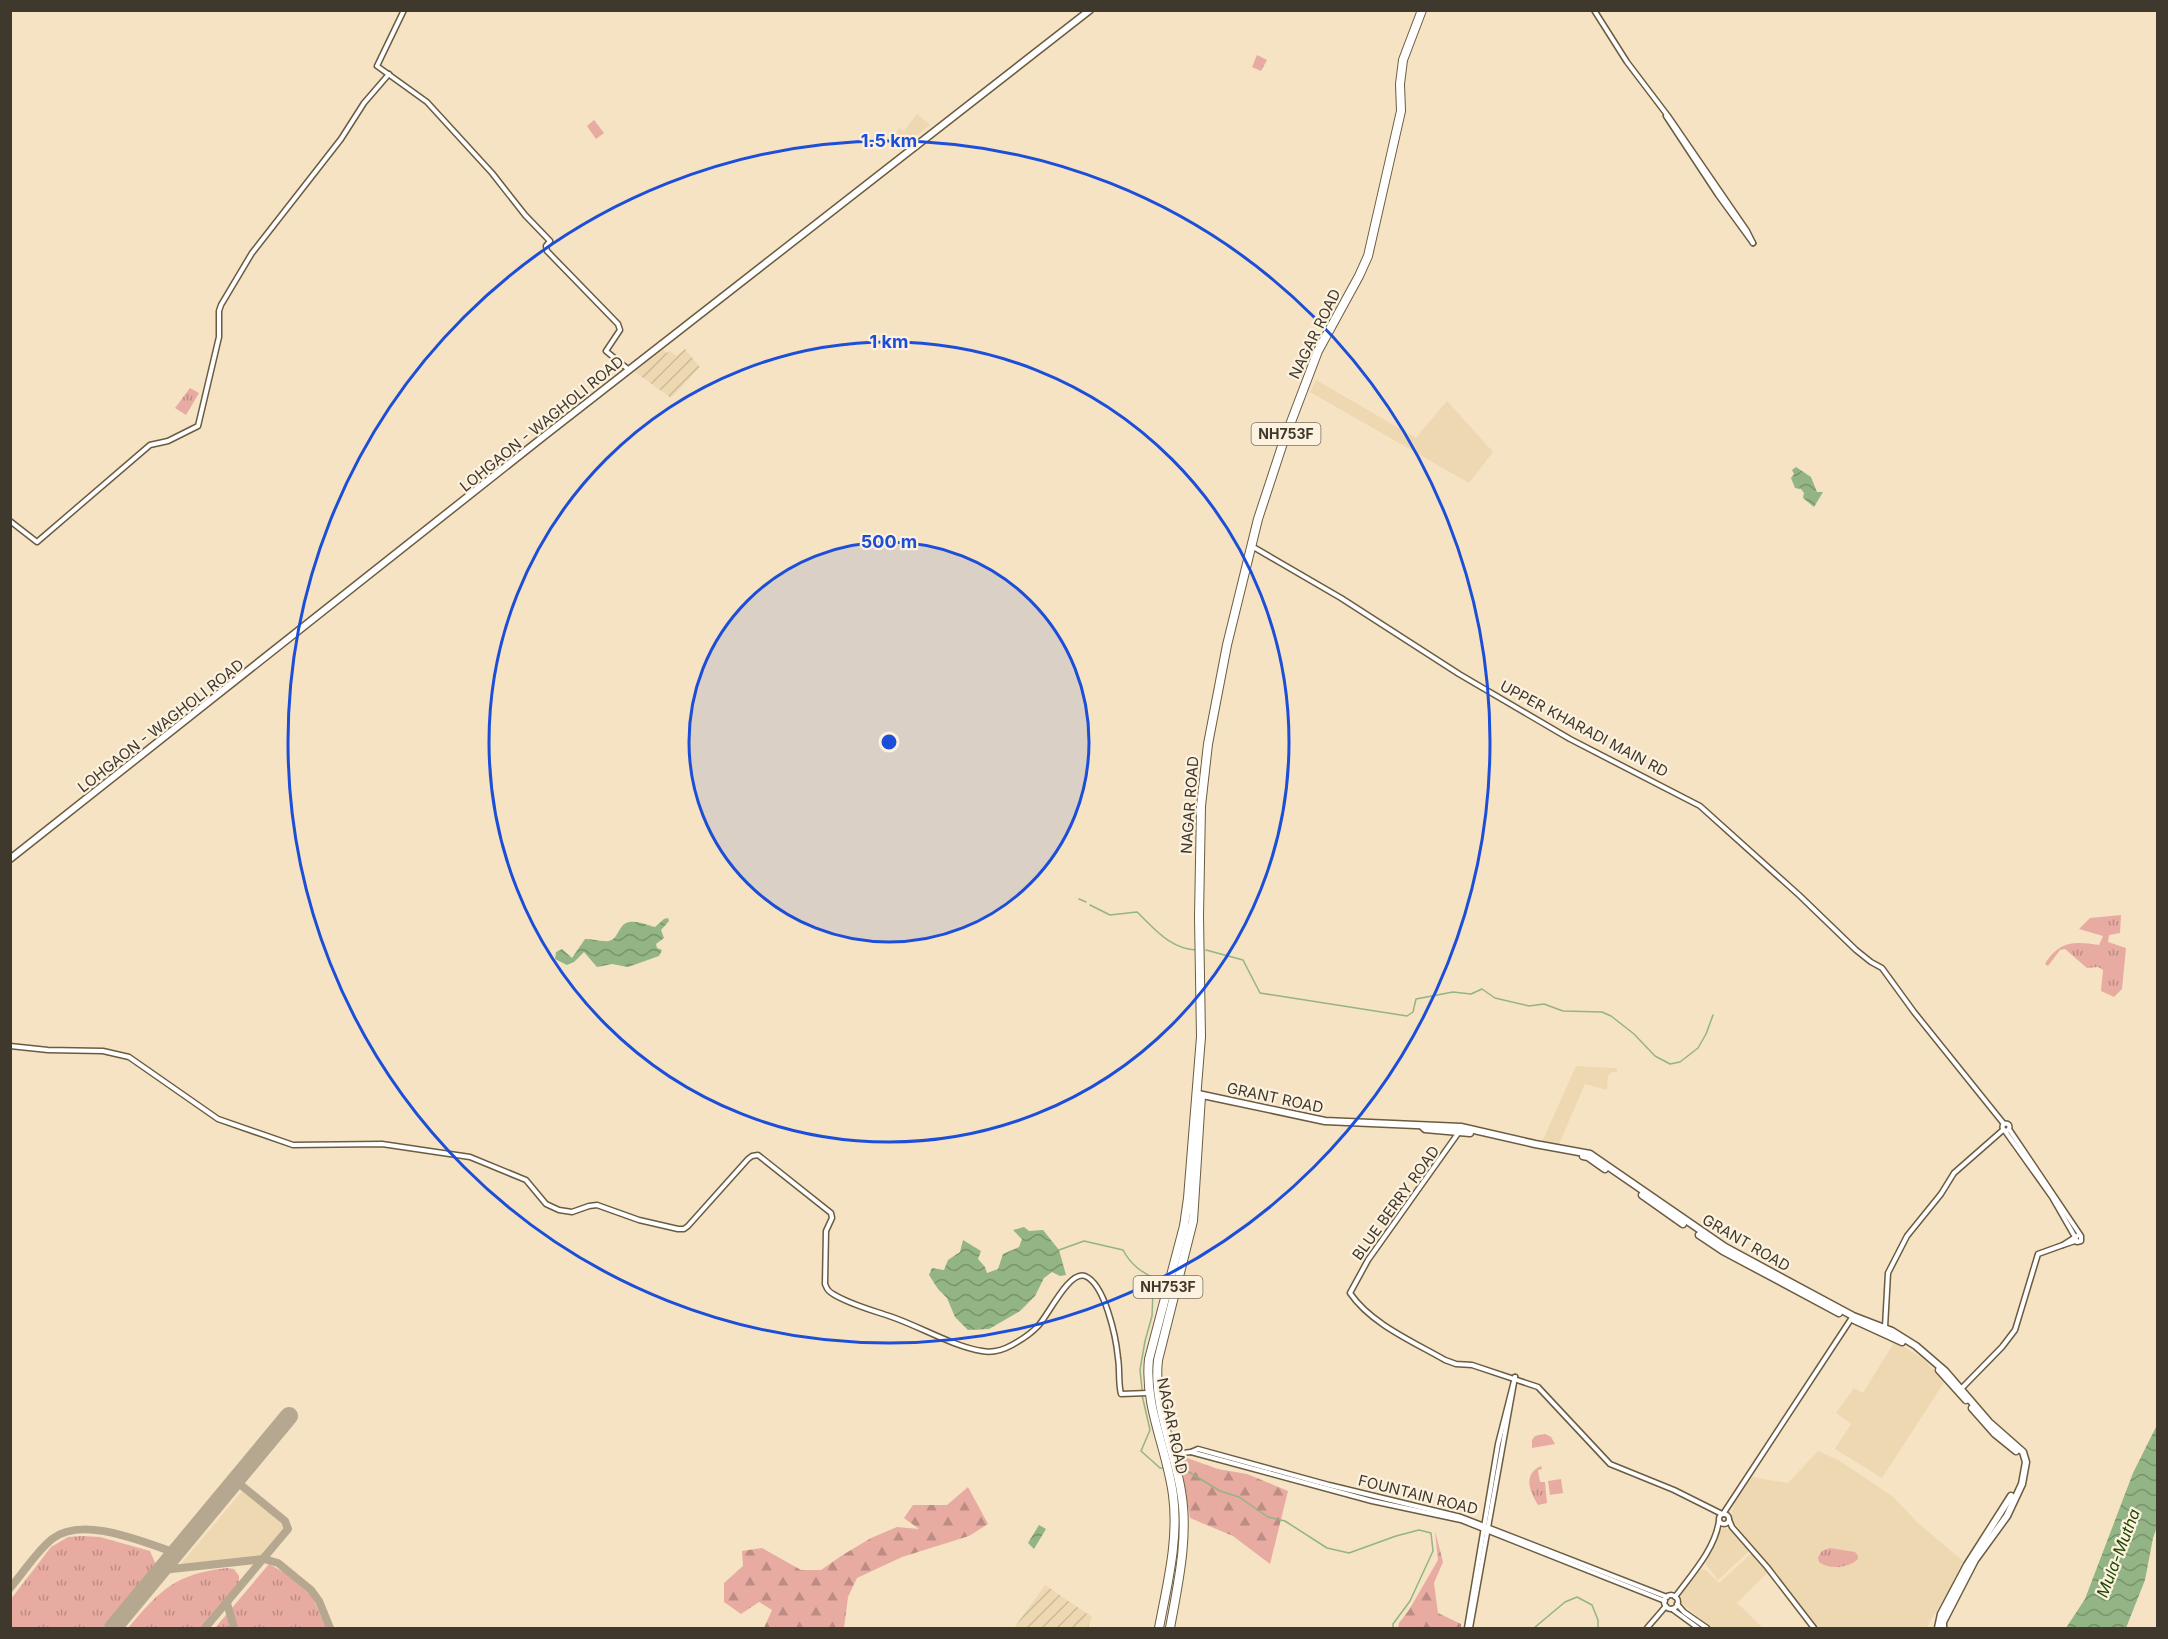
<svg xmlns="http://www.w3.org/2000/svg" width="2168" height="1639" font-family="Inter,sans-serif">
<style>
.built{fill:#edd8b2}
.industrial{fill:url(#industrial-furrows)}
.grass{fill:url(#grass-tufts)}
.forest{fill:url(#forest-firs)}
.pitch{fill:#e7aba2}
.water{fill:url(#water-waves)}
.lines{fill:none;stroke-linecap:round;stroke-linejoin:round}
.stream{stroke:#93b484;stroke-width:1.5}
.taxiway{stroke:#b6a890;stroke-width:8}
.runway{stroke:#b6a890;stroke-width:18}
.minor-casing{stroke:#6b5c41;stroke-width:7}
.major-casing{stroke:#6b5c41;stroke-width:9}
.highway-casing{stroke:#6b5c41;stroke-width:10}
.minor{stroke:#fff;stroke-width:4}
.major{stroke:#fff;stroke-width:6}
.highway{stroke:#fff;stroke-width:8}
.ring{fill:none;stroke:#1d4ed8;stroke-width:3}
.labels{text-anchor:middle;stroke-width:4.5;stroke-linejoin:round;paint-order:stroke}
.shield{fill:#fcf2df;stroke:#787062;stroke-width:1.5}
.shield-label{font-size:14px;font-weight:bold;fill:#3f382c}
.street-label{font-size:15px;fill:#3f382c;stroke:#fcf2df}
.water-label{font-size:16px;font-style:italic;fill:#1e4700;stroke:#fcf2df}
.centre{fill:#1d4ed8;stroke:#fcf2df;stroke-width:3}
.ring-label{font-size:18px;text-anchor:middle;font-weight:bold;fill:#1d4ed8;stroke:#fcf2df;stroke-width:4.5;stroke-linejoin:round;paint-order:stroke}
</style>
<defs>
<pattern id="industrial-furrows" width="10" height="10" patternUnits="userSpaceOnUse" patternTransform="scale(1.5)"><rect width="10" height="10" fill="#edd8b2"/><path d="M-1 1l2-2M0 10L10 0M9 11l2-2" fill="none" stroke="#ccba99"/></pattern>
<pattern id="grass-tufts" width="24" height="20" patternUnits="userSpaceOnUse" patternTransform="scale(1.5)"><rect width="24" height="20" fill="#e7aba2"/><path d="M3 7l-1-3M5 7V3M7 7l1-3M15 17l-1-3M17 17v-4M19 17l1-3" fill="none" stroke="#bd8c84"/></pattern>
<pattern id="forest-firs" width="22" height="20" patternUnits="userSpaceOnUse" patternTransform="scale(1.5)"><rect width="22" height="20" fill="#e7aba2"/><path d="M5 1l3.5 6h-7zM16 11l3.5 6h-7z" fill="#bd8c84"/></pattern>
<pattern id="water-waves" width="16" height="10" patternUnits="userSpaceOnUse" patternTransform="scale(1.5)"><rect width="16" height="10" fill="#93b484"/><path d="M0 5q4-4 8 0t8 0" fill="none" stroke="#79936c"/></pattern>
</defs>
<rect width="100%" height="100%" fill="#f5e3c4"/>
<g class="built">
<path d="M 917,114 L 930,125 L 907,143 L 896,132 L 899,128 L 904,131 Z"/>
<path d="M 1316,380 L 1416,438 L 1447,401 L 1493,452 L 1469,483 L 1310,392 Z"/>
<path d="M 1576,1066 L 1617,1068 L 1617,1072 L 1611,1072 L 1608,1076 L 1607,1090 L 1585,1084 L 1559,1144 L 1542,1142 Z"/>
<path d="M 1895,1341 L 1923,1359 L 1945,1381 L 1882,1478 L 1835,1449 L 1851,1424 L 1836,1413 L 1854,1388 L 1863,1393 Z"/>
<path d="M 1818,1451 L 1840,1461 L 1892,1496 L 1918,1523 L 1963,1561 L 1950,1588 L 1927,1627 L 1816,1628 L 1735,1524 L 1731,1515 L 1735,1501 L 1752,1477 L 1788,1483 Z"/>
<path d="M 242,1491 L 278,1520 L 284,1528 L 262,1556 L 181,1564 Z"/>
<path d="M 1724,1528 L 1731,1530 L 1749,1551 L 1718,1580 L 1705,1563 L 1721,1530 Z"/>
<path d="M 1753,1552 L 1768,1572 L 1737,1603 L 1763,1628 L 1713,1628 L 1682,1604 L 1681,1594 L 1701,1569 L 1706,1570 L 1719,1583 Z"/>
</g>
<g class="industrial">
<path d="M 662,349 L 667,353 L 670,351 L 676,356 L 685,349 L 700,367 L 671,398 L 635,372 Z"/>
<path d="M 1045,1585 L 1092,1617 L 1088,1628 L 1014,1628 Z"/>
</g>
<g class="grass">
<path d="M 1257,55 L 1267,60 L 1261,71 L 1252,67 Z"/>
<path d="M 190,388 L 199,393 L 186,415 L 175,408 Z"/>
<path d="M 2121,915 L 2120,933 L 2109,935 L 2108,942 L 2126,948 L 2122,989 L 2114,997 L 2101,991 L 2103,970 L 2098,967 L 2087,968 L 2065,949 L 2060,950 L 2048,966 L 2045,964 C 2059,941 2074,941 2099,945 L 2103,936 L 2079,929 L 2090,918 Z"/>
<path d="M 1545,1434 L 1551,1437 L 1555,1444 L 1532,1448 L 1532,1440 L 1535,1436 Z"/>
<path d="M 1541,1466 L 1542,1469 L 1538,1470 L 1540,1482 L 1545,1482 L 1547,1503 L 1538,1505 C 1529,1491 1523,1474 1541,1466 Z"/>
<path d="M 82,1536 L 100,1537 L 150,1551 L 156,1565 L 103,1628 L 11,1628 L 11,1599 L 51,1547 L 68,1537 Z"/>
<path d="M 1830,1548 L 1855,1552 L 1858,1556 L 1858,1559 C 1849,1568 1829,1570 1819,1562 L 1818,1557 L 1822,1551 Z"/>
<path d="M 269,1564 L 285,1573 L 312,1596 L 326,1628 L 215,1628 Z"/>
<path d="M 227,1568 L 234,1569 L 239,1576 L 239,1582 L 201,1628 L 128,1628 C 160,1590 175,1574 227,1568 Z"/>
</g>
<g class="forest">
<path d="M 1187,1458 L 1218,1469 L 1247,1474 L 1288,1491 L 1270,1564 L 1233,1536 L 1190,1518 L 1181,1462 Z"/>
<path d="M 968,1487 L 988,1524 L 969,1536 L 902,1557 L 857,1578 L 848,1597 L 844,1628 L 764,1628 L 772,1610 L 759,1602 L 741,1614 L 724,1602 L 724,1583 L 743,1566 L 742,1551 L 762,1548 L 801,1570 L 821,1570 L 841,1556 L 871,1538 L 897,1527 L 919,1529 L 904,1518 L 913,1505 L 947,1505 Z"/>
<path d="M 1435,1531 L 1443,1562 L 1434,1583 L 1438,1613 L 1461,1624 L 1461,1628 L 1398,1628 L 1399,1623 L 1409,1610 L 1438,1560 Z"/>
</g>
<g class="pitch">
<path d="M 594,120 L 604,133 L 596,139 L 587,126 Z"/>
<path d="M 1561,1479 L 1563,1493 L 1550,1495 L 1548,1481 Z"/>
</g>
<g class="water">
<path d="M 1796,467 L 1811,477 L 1817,492 L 1823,492 L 1814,507 L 1803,498 L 1804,493 L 1801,489 L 1795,488 L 1791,478 L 1794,474 L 1792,470 Z"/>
<path d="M 668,918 L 669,921 L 661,930 L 664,938 L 656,944 L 657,948 L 662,950 L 659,956 L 628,967 L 612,964 L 597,967 L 584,952 L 574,962 L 567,965 L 555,959 L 556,952 L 562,949 L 572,958 L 585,939 C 592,939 602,942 609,941 C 618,939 618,927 626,923 C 634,919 647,925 655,927 L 664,919 Z"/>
<path d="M 1024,1227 L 1029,1231 L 1043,1230 L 1059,1250 L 1066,1275 L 1060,1276 L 1052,1272 L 1044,1278 L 1035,1296 L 1020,1311 L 989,1329 L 968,1330 L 955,1317 L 947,1298 L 938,1289 L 929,1275 L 932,1268 L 944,1270 L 948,1260 L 960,1252 L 963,1240 L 981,1251 L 978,1259 L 985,1267 L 987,1273 L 998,1269 L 1003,1254 L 1019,1247 L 1022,1239 L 1013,1230 Z"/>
<path d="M 2157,1425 L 2157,1527 L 2153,1538 L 2145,1580 L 2126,1628 L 2066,1628 L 2085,1599 L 2133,1473 Z"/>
<path d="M 1039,1525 L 1046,1529 L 1034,1549 L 1028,1543 Z"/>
</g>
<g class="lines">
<g class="stream">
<path d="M 1079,899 L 1086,902"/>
<path d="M 1090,905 L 1110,915 L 1137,912 C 1155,929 1170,949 1197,950"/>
<path d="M 1206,950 L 1243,960 L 1260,993 L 1407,1016 L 1413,1012 L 1416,999 L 1453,992 L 1471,994 L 1482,989 L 1495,998 L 1529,1006 L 1544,1004 L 1563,1011 L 1602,1012 L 1611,1016 L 1634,1034 L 1655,1056 L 1670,1064 L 1680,1062 L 1698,1048 L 1706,1034 L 1713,1015"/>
<path d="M 1059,1250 L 1084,1241 L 1123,1250 C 1131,1265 1141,1272 1156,1279 L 1153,1291 L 1152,1316 L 1145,1341 L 1140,1370 L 1142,1389"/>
<path d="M 1142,1395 L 1150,1430 L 1141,1451 L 1160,1468 L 1164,1468"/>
<path d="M 1180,1470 L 1189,1472 L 1220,1491 L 1239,1497 L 1268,1517 L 1285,1521 L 1327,1548 L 1349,1553 L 1396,1536 L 1419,1530 L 1431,1533 L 1433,1551 L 1410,1601 L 1393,1624 L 1393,1628"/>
<path d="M 1534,1628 L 1565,1602 L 1577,1597 L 1592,1605 L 1598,1620 L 1598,1628"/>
</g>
<g class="taxiway">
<path d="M 162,1570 L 264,1559 L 278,1563 L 311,1590 L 319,1601 L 330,1628"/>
<path d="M 10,1588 C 24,1572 36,1552 52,1539 C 82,1515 143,1542 176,1553"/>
<path d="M 227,1603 L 234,1628"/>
<path d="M 205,1628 L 288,1529 L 285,1521 L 236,1481"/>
</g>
<path class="runway" d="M 113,1628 L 289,1416"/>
<defs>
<g id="minor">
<path d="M 404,10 L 377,66 L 427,102 L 492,173 L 525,215 L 550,241 L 546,246 L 547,251 L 618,324 L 620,330 L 606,351 L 629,370"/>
<path d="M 1594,10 L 1627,62 L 1668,116 L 1747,231 L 1753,243"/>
<path d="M 1666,116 L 1718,195 L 1753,243"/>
<path d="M 10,521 L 37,542 L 150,445 L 168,441 L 198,426 L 219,337 L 219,311 L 221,305 L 252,253 L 341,139 L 364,103 L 389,74"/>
<path d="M 1255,548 L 1341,598 L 1459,674 L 1570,739 L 1700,806 L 1799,895 L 1856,950 L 1871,962 L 1882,968 L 1914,1012 L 2004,1124"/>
<path d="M 10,1046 L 48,1050 L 103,1051 L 129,1057 L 218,1119 L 293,1145 L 382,1144 L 470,1157 L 526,1180 L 546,1204 L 559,1210 L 572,1212 L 589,1206 L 597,1205 L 639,1220 L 678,1229 L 684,1229 L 688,1226 L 748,1159 L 752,1156 L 758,1155 L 831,1213 L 832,1218 L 826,1231 L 825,1284 C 827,1289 828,1291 833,1294 C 851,1305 872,1310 892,1317 C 921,1327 952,1346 982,1351 C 992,1353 1003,1350 1012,1345 C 1021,1340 1031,1334 1038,1326 C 1048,1316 1069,1270 1085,1276 C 1105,1284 1116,1337 1118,1358 C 1120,1370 1118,1382 1121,1394 L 1148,1393"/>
<circle cx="2006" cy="1127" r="3.5"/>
<path d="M 2009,1129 L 2081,1236 L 2081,1241 L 2077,1242 L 2075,1237 L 2079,1235"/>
<path d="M 2005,1131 L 2052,1197 L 2075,1237"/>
<path d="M 1459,1132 L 1368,1260 L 1350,1293 C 1371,1324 1414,1342 1445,1360 L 1456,1364 L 1472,1365 L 1538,1387 L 1610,1464 L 1674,1490 L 1722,1514"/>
<path d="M 2074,1238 L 2063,1245 L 2075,1241"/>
<path d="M 1885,1327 L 1888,1273 L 1907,1236 L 1941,1194 L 1954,1173 L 2003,1130"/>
<path d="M 1960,1390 L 2002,1347 L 2015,1330 L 2038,1254 L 2063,1245"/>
<path d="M 1191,1452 L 1372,1501 L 1461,1520 L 1665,1601"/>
<path d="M 1173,1454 L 1191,1452 L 1198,1449 L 1329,1485 L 1461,1517 L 1667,1597"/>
<circle cx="1724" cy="1519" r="5"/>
<path d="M 1723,1514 L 1853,1316"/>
<path d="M 1729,1520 L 1732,1527 L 1767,1567 L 1814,1628"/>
<circle cx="1671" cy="1602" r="7"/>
<path d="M 1675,1597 C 1692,1574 1715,1549 1719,1521"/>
<path d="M 1677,1604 L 1684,1612 L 1707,1628"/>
<path d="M 1672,1609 L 1698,1628"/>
<path d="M 1467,1628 L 1498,1444 L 1515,1377"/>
<path d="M 1470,1628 L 1515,1377"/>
<path d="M 1647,1628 L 1666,1606"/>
</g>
<g id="major">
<path d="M 10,859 L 543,437 L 1090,10"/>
<path d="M 1198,1094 L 1325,1121 L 1461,1127 L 1535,1144 L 1590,1154 L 1725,1247 L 1853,1316 L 1892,1331 L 1916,1346 L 1945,1371 L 1989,1422 L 2023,1452 L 2026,1462 L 2022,1484 L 2007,1516 L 1975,1560 L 1943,1622 L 1943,1628"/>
<path d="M 1422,1126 L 1425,1129 L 1470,1133"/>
<path d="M 1583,1156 L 1588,1157 L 1605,1169"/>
<path d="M 1642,1195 L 1683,1224"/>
<path d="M 1699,1235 L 1723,1251 L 1839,1313"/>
<path d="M 1854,1320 L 1902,1342"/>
<path d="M 1939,1370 L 1966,1400"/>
<path d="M 1972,1408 L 1995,1434 L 2016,1451"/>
<path d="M 1938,1628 L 1941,1614 L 1967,1565 L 2011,1496"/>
</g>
<g id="highway">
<path d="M 1159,1628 C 1167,1585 1179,1540 1173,1495 C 1167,1449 1144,1406 1149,1359 L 1184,1226 L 1188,1198 L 1201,1037 L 1199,917 L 1201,806 L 1208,744 L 1227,645 L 1258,519 L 1283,443 L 1318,351 L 1359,276 L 1368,256 L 1401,111 L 1400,84 L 1403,60 L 1422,10"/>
<path d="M 1170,1628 C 1178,1584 1189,1536 1181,1491 C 1174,1448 1153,1405 1158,1360 L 1193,1221 L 1201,1096"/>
</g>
</defs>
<use href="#minor" class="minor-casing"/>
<use href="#major" class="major-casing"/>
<use href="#highway" class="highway-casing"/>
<use href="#minor" class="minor"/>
<use href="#major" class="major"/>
<use href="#highway" class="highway"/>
</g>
<circle cx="889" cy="742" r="200" fill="#1d4ed8" fill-opacity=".12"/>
<g class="ring">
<circle cx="889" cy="742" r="200"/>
<circle cx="889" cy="742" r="400"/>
<circle cx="889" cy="742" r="601"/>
</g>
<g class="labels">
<g class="shield">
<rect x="1251.5" y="423" width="69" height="22" rx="4.5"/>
<rect x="1133.5" y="1276" width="69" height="22" rx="4.5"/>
</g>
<g class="shield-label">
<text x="1286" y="439">NH753F</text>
<text x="1168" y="1292">NH753F</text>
</g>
<g class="street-label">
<text transform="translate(1315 334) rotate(-64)" y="5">NAGAR ROAD</text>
<text transform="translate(542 424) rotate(-39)" y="5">LOHGAON - WAGHOLI ROAD</text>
<text transform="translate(161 726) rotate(-38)" y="5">LOHGAON - WAGHOLI ROAD</text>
<text transform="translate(1584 729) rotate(28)" y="5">UPPER KHARADI MAIN RD</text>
<text transform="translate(1190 805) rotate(-86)" y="5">NAGAR ROAD</text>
<text transform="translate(1275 1098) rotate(12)" y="5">GRANT ROAD</text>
<text transform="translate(1396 1203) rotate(-54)" y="5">BLUE BERRY ROAD</text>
<text transform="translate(1746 1243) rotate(30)" y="5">GRANT ROAD</text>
<text transform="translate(1172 1426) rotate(78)" y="5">NAGAR ROAD</text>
<text transform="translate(1418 1495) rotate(14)" y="5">FOUNTAIN ROAD</text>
</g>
<g class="water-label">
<text transform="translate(2118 1553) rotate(-69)" y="6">Mula-Mutha</text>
</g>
</g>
<circle cx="889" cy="742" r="9" class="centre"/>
<g class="ring-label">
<text x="889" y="147">1.5 km</text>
<text x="889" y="348">1 km</text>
<text x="889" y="548">500 m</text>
</g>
<rect width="2168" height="1639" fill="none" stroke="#3f382c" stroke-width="24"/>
</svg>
